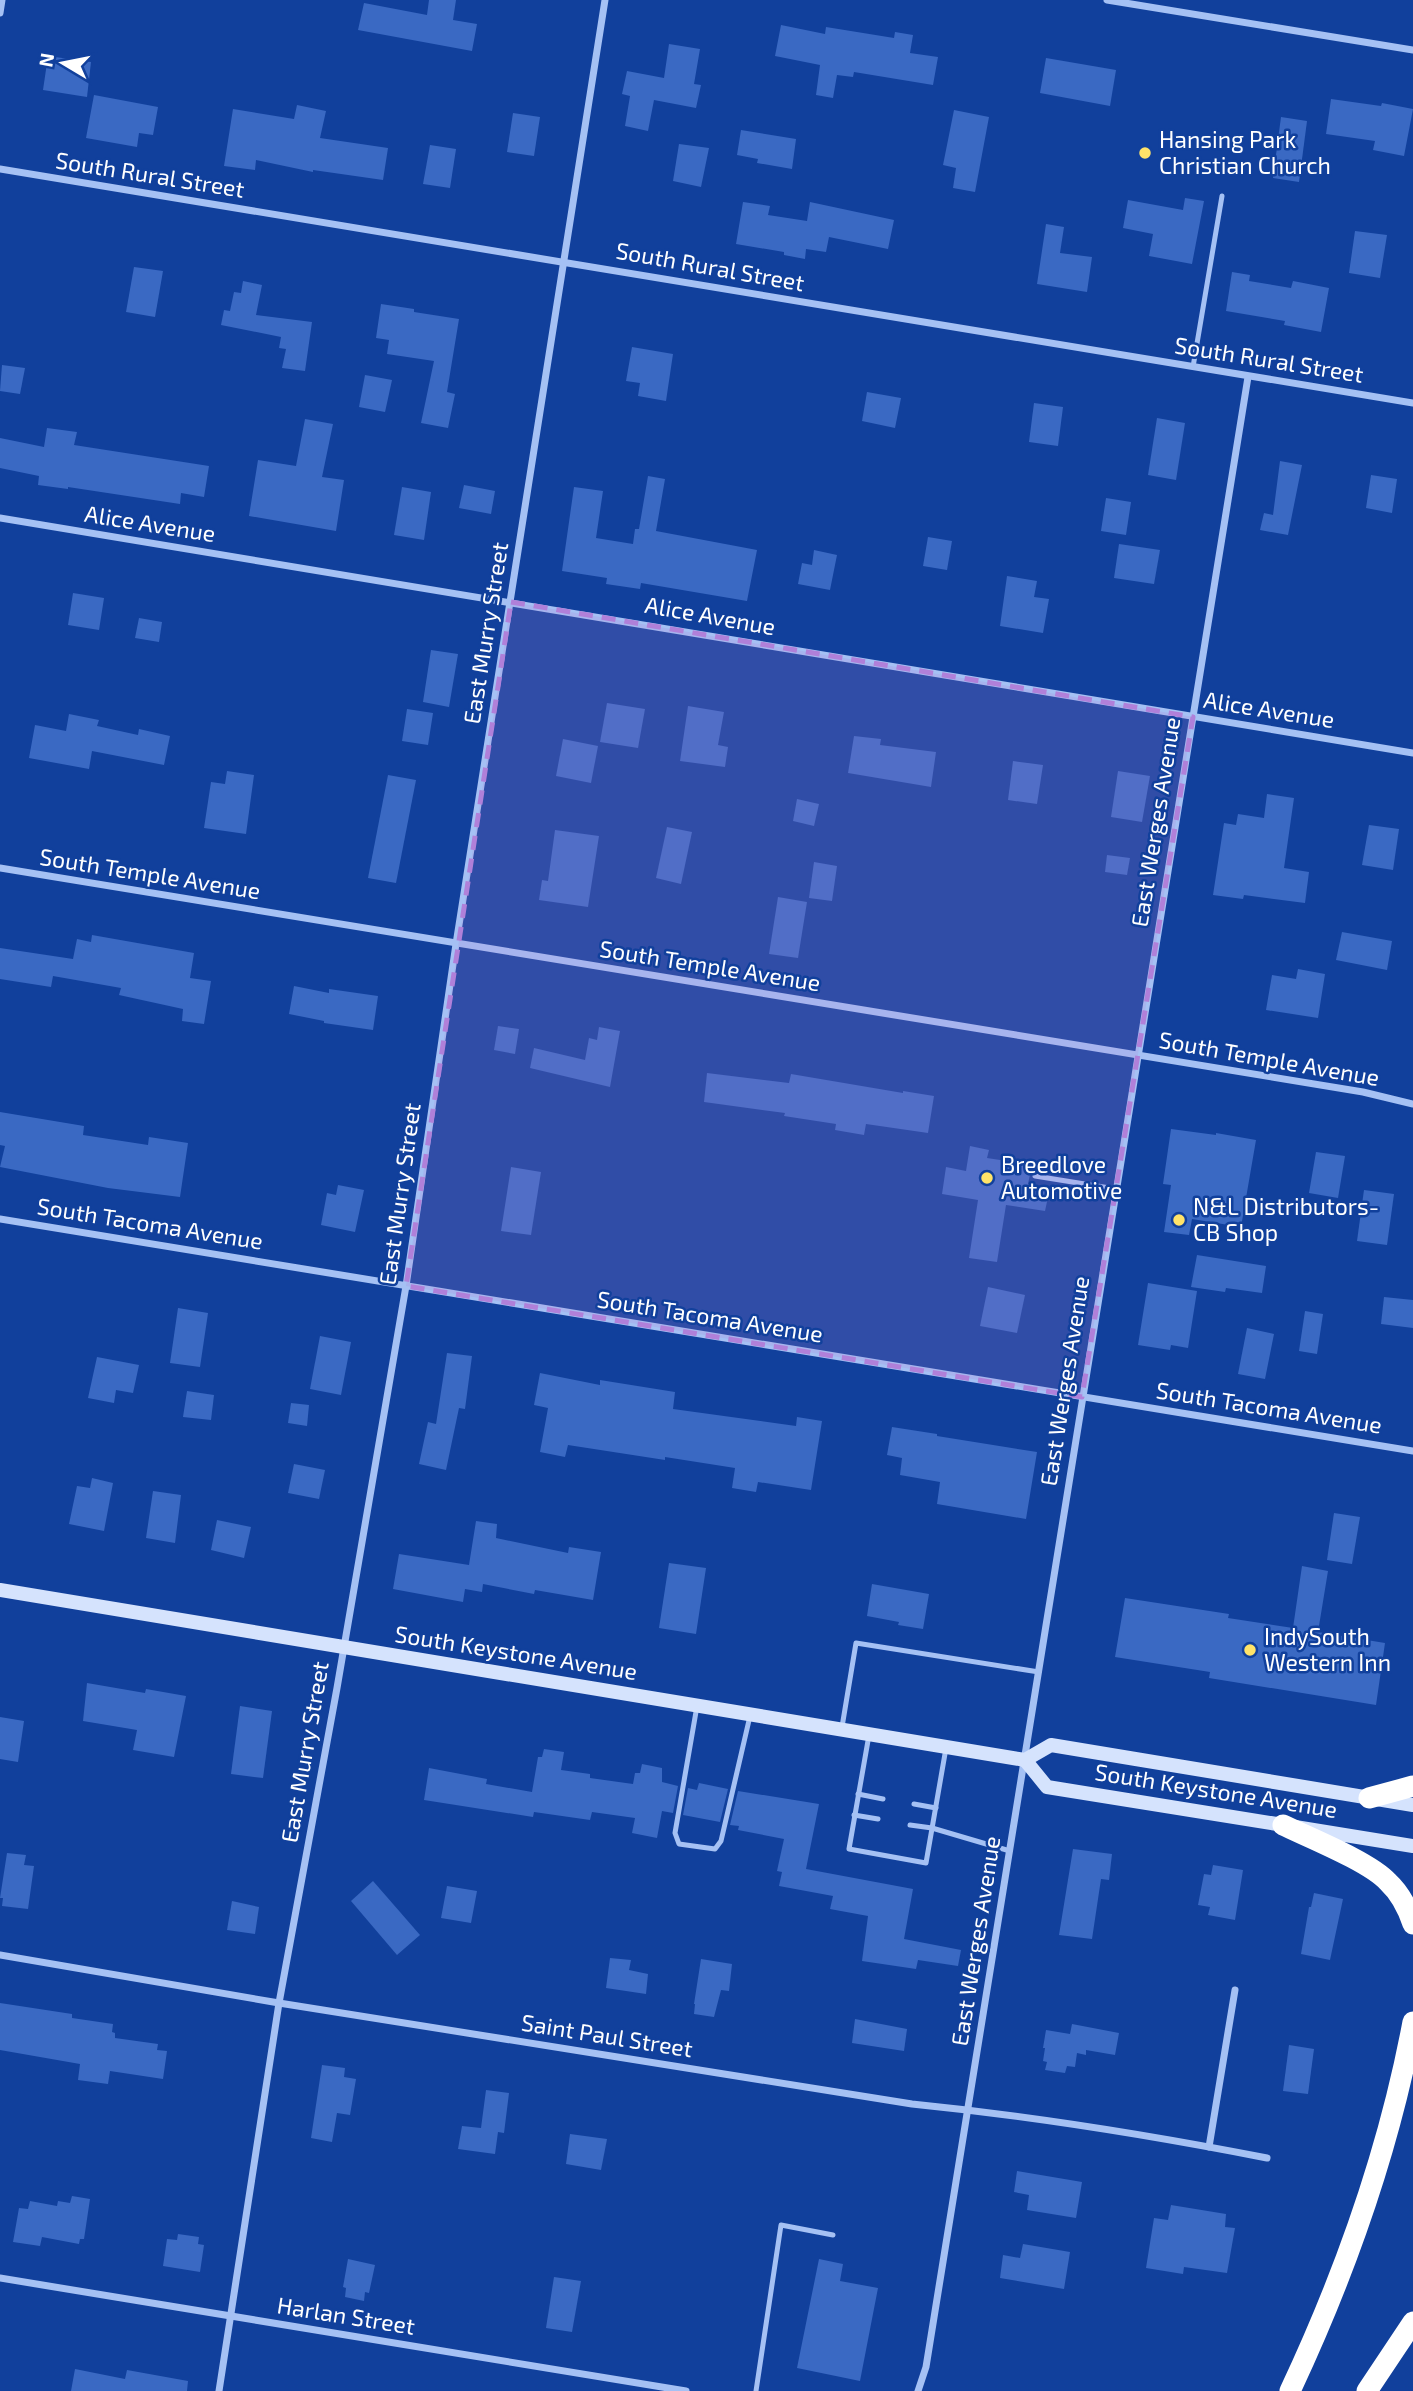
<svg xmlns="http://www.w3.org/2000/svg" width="1413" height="2391" font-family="'Exo 2',sans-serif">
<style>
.building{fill:#3a69c3}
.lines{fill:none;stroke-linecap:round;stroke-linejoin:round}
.lane{stroke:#a5c1f4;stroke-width:5}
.street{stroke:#a5c1f4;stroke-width:7}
.secondary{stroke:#d5e3fd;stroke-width:14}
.highway{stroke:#fff;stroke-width:21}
.marked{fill:#b080d9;fill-opacity:0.2;stroke:#b080d9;stroke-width:5;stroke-dasharray:14 9;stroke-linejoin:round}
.poi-dot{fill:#ffe369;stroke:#11409c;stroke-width:2.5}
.labels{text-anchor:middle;stroke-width:5;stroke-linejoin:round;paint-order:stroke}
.poi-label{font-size:23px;fill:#fff;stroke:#11409c;text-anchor:start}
.street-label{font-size:23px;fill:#fff;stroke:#11409c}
</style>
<rect width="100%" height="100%" fill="#11409c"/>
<g class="building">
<path d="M 429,0 L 456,0 L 453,20 L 477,24 L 472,51 L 358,30 L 364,3 L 427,15 Z"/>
<path d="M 781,25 L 825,34 L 826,27 L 894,38 L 895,32 L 913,35 L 910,53 L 938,57 L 933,85 L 854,72 L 853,77 L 837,75 L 833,98 L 816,95 L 820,65 L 775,56 Z"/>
<path d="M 669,44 L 700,49 L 694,84 L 701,85 L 696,108 L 654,100 L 648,131 L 625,126 L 630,96 L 622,94 L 627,71 L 664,78 Z"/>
<path d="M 48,56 L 91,62 L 87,97 L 43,90 Z"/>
<path d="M 1046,58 L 1116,70 L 1110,106 L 1040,93 Z"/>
<path d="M 94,95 L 158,107 L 153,135 L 139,133 L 137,147 L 86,138 Z"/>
<path d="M 1331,99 L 1381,106 L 1382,103 L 1413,109 L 1404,156 L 1373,150 L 1375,141 L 1326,134 Z"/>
<path d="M 297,105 L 326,111 L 320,138 L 388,148 L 383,180 L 313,170 L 313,172 L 256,160 L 255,170 L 224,166 L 233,109 L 294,119 Z"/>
<path d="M 954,110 L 989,117 L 975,192 L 953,188 L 956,168 L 943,165 Z"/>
<path d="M 513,113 L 540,117 L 534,156 L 507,152 Z"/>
<path d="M 1281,117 L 1307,121 L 1299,182 L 1273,178 Z"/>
<path d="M 741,130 L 796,139 L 792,169 L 757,163 L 758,159 L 737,155 Z"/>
<path d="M 679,144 L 709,148 L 701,187 L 673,181 Z"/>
<path d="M 430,145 L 456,149 L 450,188 L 423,184 Z"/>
<path d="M 1185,198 L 1204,201 L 1192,264 L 1149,256 L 1153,234 L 1123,228 L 1128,200 L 1183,210 Z"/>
<path d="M 743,202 L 770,206 L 768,215 L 807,221 L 810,202 L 894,220 L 888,249 L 829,237 L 826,252 L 806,249 L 805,259 L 784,255 L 784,252 L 736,244 Z"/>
<path d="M 1046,224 L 1064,227 L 1060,253 L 1092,257 L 1087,292 L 1037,284 Z"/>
<path d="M 1355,231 L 1387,235 L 1380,278 L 1349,273 Z"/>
<path d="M 134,267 L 163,271 L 155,317 L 126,312 Z"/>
<path d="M 1232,272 L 1250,275 L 1249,281 L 1291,288 L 1293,281 L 1329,288 L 1321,332 L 1284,325 L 1285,321 L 1226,311 Z"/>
<path d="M 243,281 L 262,285 L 256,315 L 312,322 L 305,371 L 282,368 L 286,349 L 279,348 L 281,337 L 221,325 L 224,310 L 230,311 L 234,292 L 241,293 Z"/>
<path d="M 381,304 L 414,309 L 414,312 L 459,319 L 447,392 L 455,394 L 448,428 L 421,423 L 434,361 L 387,354 L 389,340 L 376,338 Z"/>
<path d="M 632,347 L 673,354 L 666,401 L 638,396 L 640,383 L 626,381 Z"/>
<path d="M 2,365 L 25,368 L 20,394 L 0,391 Z"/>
<path d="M 365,375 L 392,380 L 385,412 L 359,407 Z"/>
<path d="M 867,392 L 901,398 L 895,428 L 862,421 Z"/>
<path d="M 1034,403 L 1063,407 L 1058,446 L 1029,442 Z"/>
<path d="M 1157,418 L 1185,423 L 1176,480 L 1148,475 Z"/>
<path d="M 305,419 L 333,424 L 322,477 L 344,480 L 336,531 L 249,516 L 258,460 L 296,466 Z"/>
<path d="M 47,428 L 77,432 L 74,445 L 209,466 L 204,497 L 181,493 L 180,504 L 68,487 L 68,489 L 38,485 L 39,476 L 0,468 L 0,438 L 44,447 Z"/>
<path d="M 1280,461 L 1302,465 L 1288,535 L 1260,530 L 1264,513 L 1273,515 Z"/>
<path d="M 1371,475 L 1397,479 L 1392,513 L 1366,508 Z"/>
<path d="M 648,476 L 665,479 L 656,531 L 757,550 L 747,601 L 641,583 L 640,589 L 606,584 L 607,578 L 562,571 L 574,487 L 603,491 L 596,538 L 633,544 L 635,529 L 639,529 Z"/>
<path d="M 464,485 L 495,491 L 491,514 L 459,508 Z"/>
<path d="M 402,487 L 431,492 L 424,540 L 394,535 Z"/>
<path d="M 1106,498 L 1131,502 L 1126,535 L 1101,531 Z"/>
<path d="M 928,537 L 952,541 L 947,570 L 923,566 Z"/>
<path d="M 1119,544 L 1160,550 L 1154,584 L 1114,578 Z"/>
<path d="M 814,550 L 837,555 L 830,590 L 798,584 L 802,563 L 812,565 Z"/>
<path d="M 1007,576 L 1037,581 L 1034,597 L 1049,599 L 1043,633 L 1000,626 Z"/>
<path d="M 73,593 L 104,598 L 99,630 L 68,625 Z"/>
<path d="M 139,618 L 162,622 L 159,642 L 135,638 Z"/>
<path d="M 431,650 L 458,654 L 449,707 L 423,702 Z"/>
<path d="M 607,703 L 645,709 L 638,748 L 600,742 Z"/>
<path d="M 688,706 L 724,712 L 718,745 L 728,747 L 725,767 L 680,761 Z"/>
<path d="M 407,709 L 433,713 L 428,745 L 402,741 Z"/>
<path d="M 69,714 L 99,720 L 97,726 L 138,735 L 139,729 L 170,736 L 164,765 L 92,751 L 89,769 L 29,758 L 35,725 L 66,731 Z"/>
<path d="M 854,736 L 881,739 L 880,745 L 936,752 L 931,787 L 848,773 Z"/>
<path d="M 563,739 L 598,746 L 591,783 L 556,776 Z"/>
<path d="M 1013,761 L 1043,765 L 1037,804 L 1008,800 Z"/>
<path d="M 227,771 L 254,775 L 246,834 L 204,828 L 211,782 L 225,784 Z"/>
<path d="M 1118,771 L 1150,776 L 1142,822 L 1111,817 Z"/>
<path d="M 388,775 L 416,780 L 396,883 L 368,878 Z"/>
<path d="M 1267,794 L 1294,798 L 1284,868 L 1309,872 L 1305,903 L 1244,895 L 1243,899 L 1213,895 L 1224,823 L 1236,825 L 1238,814 L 1264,818 Z"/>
<path d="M 797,799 L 819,804 L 814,826 L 793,821 Z"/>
<path d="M 1369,825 L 1399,829 L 1393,870 L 1362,865 Z"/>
<path d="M 667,827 L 692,832 L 681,884 L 656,878 Z"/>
<path d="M 555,830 L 599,836 L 588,907 L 539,900 L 542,880 L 548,881 Z"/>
<path d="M 1107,855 L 1130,858 L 1127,875 L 1105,872 Z"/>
<path d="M 814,862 L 837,866 L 832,901 L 809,898 Z"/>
<path d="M 778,897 L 807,902 L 798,958 L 769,954 Z"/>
<path d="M 1342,932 L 1392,941 L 1387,970 L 1336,960 Z"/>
<path d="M 92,935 L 194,953 L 190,978 L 211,981 L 204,1024 L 182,1021 L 183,1009 L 119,995 L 121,988 L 53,976 L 51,987 L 0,979 L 0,948 L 73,959 L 77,939 L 91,942 Z"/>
<path d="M 1298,969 L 1325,974 L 1318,1018 L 1266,1010 L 1272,975 L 1296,979 Z"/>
<path d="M 294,986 L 329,993 L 329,989 L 378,996 L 373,1030 L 324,1023 L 324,1021 L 289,1014 Z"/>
<path d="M 498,1026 L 519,1029 L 515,1054 L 494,1050 Z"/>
<path d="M 599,1027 L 620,1031 L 610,1087 L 530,1068 L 534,1048 L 585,1060 L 589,1038 L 597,1040 Z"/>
<path d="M 707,1073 L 789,1083 L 791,1074 L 903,1093 L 903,1091 L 934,1096 L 928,1133 L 866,1124 L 864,1135 L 835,1130 L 836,1124 L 784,1116 L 785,1113 L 704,1102 Z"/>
<path d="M 0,1112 L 84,1126 L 83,1135 L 148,1145 L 149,1137 L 188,1143 L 180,1197 L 108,1188 L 0,1167 L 5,1146 L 0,1145 Z"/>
<path d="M 1171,1129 L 1216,1135 L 1216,1133 L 1256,1140 L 1241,1227 L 1192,1219 L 1189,1235 L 1164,1232 L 1171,1185 L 1163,1184 Z"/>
<path d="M 970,1146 L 989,1150 L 987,1158 L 1032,1165 L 1028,1184 L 1050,1188 L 1045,1211 L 1006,1205 L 997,1262 L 969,1258 L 978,1200 L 942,1194 L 946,1167 L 966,1171 Z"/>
<path d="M 1316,1152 L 1345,1156 L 1338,1198 L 1309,1193 Z"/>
<path d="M 511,1167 L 541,1172 L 531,1235 L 501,1231 Z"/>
<path d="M 338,1185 L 364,1190 L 355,1232 L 321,1225 L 327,1193 L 336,1195 Z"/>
<path d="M 1364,1190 L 1394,1194 L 1387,1245 L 1357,1241 Z"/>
<path d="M 1197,1255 L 1266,1266 L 1262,1293 L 1226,1288 L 1225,1292 L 1191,1287 Z"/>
<path d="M 1148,1283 L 1197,1291 L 1188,1348 L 1171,1345 L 1170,1350 L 1138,1345 Z"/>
<path d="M 988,1287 L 1025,1295 L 1017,1333 L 980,1326 Z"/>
<path d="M 1384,1297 L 1413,1300 L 1413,1328 L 1381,1324 Z"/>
<path d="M 178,1308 L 208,1313 L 200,1367 L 170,1363 Z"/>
<path d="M 1305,1311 L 1323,1314 L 1317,1354 L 1299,1351 Z"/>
<path d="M 1247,1328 L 1274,1334 L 1265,1379 L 1238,1374 Z"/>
<path d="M 320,1336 L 351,1342 L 341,1395 L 310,1389 Z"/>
<path d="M 447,1353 L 472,1356 L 465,1409 L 459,1408 L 446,1470 L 419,1464 L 428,1422 L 436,1424 Z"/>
<path d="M 97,1357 L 139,1365 L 133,1393 L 116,1390 L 114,1403 L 88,1398 Z"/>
<path d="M 540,1373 L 600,1385 L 600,1380 L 675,1392 L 673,1409 L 796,1426 L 797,1417 L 822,1421 L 811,1490 L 758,1482 L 756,1492 L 732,1488 L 735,1468 L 665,1457 L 665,1460 L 568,1445 L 565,1457 L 540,1452 L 548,1408 L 534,1405 Z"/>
<path d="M 187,1391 L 214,1395 L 211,1420 L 183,1417 Z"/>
<path d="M 291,1403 L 309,1405 L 307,1426 L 288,1423 Z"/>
<path d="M 892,1427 L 937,1434 L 937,1436 L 1037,1452 L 1026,1519 L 937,1504 L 940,1482 L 900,1475 L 902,1458 L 887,1455 Z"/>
<path d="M 294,1464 L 325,1470 L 319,1499 L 288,1493 Z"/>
<path d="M 92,1478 L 113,1483 L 104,1531 L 69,1524 L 77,1486 L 90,1488 Z"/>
<path d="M 153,1491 L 181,1495 L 175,1543 L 146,1538 Z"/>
<path d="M 1334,1513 L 1360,1517 L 1352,1564 L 1327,1560 Z"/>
<path d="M 217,1520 L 251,1527 L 244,1558 L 211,1550 Z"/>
<path d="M 476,1521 L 497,1524 L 496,1538 L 568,1553 L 569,1547 L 601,1552 L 593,1600 L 535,1590 L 534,1594 L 483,1584 L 482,1592 L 465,1589 L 463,1602 L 393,1589 L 399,1554 L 469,1565 Z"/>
<path d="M 669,1563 L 706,1568 L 696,1634 L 659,1628 Z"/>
<path d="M 1302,1566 L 1328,1571 L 1318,1632 L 1385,1643 L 1376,1705 L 1209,1678 L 1210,1672 L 1115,1657 L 1125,1598 L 1229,1614 L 1228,1618 L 1293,1628 Z"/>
<path d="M 872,1584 L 929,1594 L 923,1629 L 898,1625 L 899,1622 L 867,1616 Z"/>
<path d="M 87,1683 L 145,1693 L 146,1689 L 186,1696 L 174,1757 L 133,1750 L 137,1730 L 83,1721 Z"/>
<path d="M 240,1706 L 272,1711 L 263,1778 L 231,1774 Z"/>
<path d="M 0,1717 L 24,1721 L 18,1762 L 0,1759 Z"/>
<path d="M 544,1749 L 564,1752 L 561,1770 L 590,1774 L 590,1778 L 633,1784 L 635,1773 L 640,1773 L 642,1764 L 662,1768 L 662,1782 L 678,1786 L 673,1813 L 662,1811 L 657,1838 L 632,1833 L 635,1818 L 592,1812 L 590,1820 L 534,1812 L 533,1817 L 424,1800 L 429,1768 L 487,1779 L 486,1784 L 532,1792 L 538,1757 L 542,1757 Z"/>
<path d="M 699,1783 L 728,1789 L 720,1822 L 683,1815 L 688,1788 L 697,1790 Z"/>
<path d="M 738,1791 L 819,1804 L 806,1869 L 913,1889 L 904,1939 L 961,1950 L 958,1966 L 918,1960 L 916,1969 L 862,1961 L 868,1916 L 830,1909 L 833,1896 L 779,1886 L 782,1872 L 777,1871 L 784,1839 L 738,1830 L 739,1826 L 730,1825 Z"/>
<path d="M 1073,1849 L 1112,1854 L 1109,1880 L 1101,1879 L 1092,1939 L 1059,1935 Z"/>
<path d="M 7,1853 L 26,1855 L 24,1865 L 34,1866 L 28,1909 L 2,1906 L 3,1898 L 0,1898 Z"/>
<path d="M 1213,1865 L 1243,1870 L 1235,1920 L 1208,1915 L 1210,1907 L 1198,1905 L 1204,1874 L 1211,1875 Z"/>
<path d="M 373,1881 L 420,1935 L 397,1955 L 351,1901 Z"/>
<path d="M 447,1886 L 477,1891 L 471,1923 L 441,1918 Z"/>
<path d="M 1314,1893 L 1343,1899 L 1330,1960 L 1301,1954 L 1309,1907 L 1311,1907 Z"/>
<path d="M 232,1901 L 259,1907 L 255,1934 L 227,1930 Z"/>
<path d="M 610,1958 L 631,1960 L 629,1970 L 648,1974 L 646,1994 L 606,1988 Z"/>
<path d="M 701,1959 L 732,1964 L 729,1991 L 721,1990 L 714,2017 L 694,2014 L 695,2004 L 694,2004 Z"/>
<path d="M 0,2003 L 72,2014 L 72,2018 L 113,2024 L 112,2032 L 115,2033 L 115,2038 L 158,2044 L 157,2050 L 167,2051 L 163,2079 L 110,2071 L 108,2084 L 78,2080 L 80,2064 L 0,2050 Z"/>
<path d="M 855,2019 L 907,2029 L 904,2051 L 852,2043 Z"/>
<path d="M 1072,2024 L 1119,2033 L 1115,2055 L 1086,2050 L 1086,2055 L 1077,2053 L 1075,2067 L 1067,2066 L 1065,2073 L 1045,2070 L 1047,2062 L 1043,2061 L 1045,2048 L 1043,2048 L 1046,2030 L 1070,2034 Z"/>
<path d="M 1289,2045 L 1314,2049 L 1308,2094 L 1283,2091 Z"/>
<path d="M 322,2065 L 345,2068 L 344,2077 L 356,2079 L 350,2115 L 337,2113 L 332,2142 L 311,2138 Z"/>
<path d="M 486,2090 L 509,2093 L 504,2133 L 498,2132 L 495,2154 L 458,2149 L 462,2126 L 481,2128 Z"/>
<path d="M 570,2134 L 607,2139 L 601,2170 L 566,2164 Z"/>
<path d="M 1017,2171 L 1082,2182 L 1076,2218 L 1027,2210 L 1029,2195 L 1014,2192 Z"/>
<path d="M 72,2196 L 90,2199 L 84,2239 L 80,2239 L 79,2244 L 42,2237 L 40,2246 L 13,2242 L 19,2208 L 28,2209 L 30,2201 L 57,2206 L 58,2201 L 70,2203 Z"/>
<path d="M 1171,2205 L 1226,2214 L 1225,2227 L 1235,2228 L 1227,2273 L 1184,2267 L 1183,2274 L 1146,2268 L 1154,2218 L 1168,2220 Z"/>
<path d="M 178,2234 L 199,2237 L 198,2244 L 204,2245 L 200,2272 L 163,2266 L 167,2239 L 177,2240 Z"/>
<path d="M 1023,2244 L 1070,2252 L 1064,2289 L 1000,2278 L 1003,2255 L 1020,2258 Z"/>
<path d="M 348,2259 L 375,2265 L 369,2293 L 365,2292 L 364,2301 L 345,2297 L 346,2288 L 343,2287 Z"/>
<path d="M 819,2259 L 843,2264 L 840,2281 L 878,2288 L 860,2381 L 797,2368 Z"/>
<path d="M 554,2277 L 581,2281 L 572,2332 L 546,2328 Z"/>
<path d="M 75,2369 L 125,2379 L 127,2370 L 188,2381 L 187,2391 L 71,2391 Z"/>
</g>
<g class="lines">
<g class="lane">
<path d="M 1193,367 L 1222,196"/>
<path d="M 1035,1176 L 1116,1189"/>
<path d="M 697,1706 L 675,1833 L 679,1844 L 715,1849 L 721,1841 L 750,1716"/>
<path d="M 842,1727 L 856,1643 L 1039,1672"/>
<path d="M 869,1735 L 849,1849 L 926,1863 L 946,1748"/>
<path d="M 858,1794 L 883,1799"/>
<path d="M 914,1804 L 936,1808"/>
<path d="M 854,1815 L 878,1819"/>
<path d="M 910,1825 L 932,1828 L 1010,1851"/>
<path d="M 756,2391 L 781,2225 L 833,2235"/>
</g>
<g class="street">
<path d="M 1107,0 L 1413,50"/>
<path d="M 0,13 L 2,0"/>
<path d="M 0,169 L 1413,403"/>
<path d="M 0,518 L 1413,753"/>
<path d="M 0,868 L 1363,1092 L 1413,1104"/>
<path d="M 0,1219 L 1413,1451"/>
<path d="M 0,1955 L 279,2003 L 912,2104 C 1031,2116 1150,2135 1267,2158"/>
<path d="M 1209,2147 L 1235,1990"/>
<path d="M 0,2278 L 686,2391"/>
<path d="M 219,2391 L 279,2003 L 337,1688 L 406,1286 L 456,944 L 605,0"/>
<path d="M 918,2391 L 926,2367 L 1248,377"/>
</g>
<g class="secondary">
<path d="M 0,1590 L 1025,1760 L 1051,1745 L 1413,1805"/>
<path d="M 1025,1760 L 1047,1787 L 1413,1846"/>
</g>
<g class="highway">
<path d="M 1369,1798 L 1413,1786"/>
<path d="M 1283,1825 C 1310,1838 1370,1862 1388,1882 C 1400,1893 1408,1909 1413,1924"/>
<path d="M 1290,2391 C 1345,2274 1389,2150 1413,2022"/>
<path d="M 1367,2391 L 1413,2322"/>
</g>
</g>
<path class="marked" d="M 511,602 L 1193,717 L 1082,1397 L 406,1286 Z"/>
<g class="poi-dot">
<circle cx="1145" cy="153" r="7"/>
<circle cx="987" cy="1178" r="7"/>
<circle cx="1179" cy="1220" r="7"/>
<circle cx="1250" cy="1650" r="7"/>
</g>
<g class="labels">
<g class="poi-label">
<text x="1159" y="148">Hansing Park<tspan x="1159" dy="26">Christian Church</tspan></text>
<text x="1001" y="1173">Breedlove<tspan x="1001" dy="26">Automotive</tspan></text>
<text x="1193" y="1215">N&amp;L Distributors-<tspan x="1193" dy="26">CB Shop</tspan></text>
<text x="1264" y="1645">IndySouth<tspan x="1264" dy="26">Western Inn</tspan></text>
</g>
<g class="street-label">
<text transform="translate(150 175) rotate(9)" y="8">South Rural Street</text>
<text transform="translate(710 267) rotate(10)" y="8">South Rural Street</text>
<text transform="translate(1269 360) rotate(9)" y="8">South Rural Street</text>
<text transform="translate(150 524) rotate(9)" y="8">Alice Avenue</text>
<text transform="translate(710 616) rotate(10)" y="8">Alice Avenue</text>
<text transform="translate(486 633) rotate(-81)" y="8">East Murry Street</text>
<text transform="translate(1269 710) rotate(9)" y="8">Alice Avenue</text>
<text transform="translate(1156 822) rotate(-81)" y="8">East Werges Avenue</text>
<text transform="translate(150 874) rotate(9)" y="8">South Temple Avenue</text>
<text transform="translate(710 966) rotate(9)" y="8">South Temple Avenue</text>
<text transform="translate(1269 1059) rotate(10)" y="8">South Temple Avenue</text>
<text transform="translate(400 1194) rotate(-82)" y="8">East Murry Street</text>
<text transform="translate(150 1224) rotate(9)" y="8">South Tacoma Avenue</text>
<text transform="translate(710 1317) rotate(9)" y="8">South Tacoma Avenue</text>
<text transform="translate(1065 1381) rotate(-81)" y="8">East Werges Avenue</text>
<text transform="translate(1269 1408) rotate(9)" y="8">South Tacoma Avenue</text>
<text transform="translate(516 1653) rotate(9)" y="8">South Keystone Avenue</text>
<text transform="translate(305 1752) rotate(-80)" y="8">East Murry Street</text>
<text transform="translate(1216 1791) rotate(9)" y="8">South Keystone Avenue</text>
<text transform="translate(976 1941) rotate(-81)" y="8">East Werges Avenue</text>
<text transform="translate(607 2036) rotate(9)" y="8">Saint Paul Street</text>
<text transform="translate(346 2316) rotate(9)" y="8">Harlan Street</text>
</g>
</g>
<g transform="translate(63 63) rotate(280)" stroke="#11409c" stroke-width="5" paint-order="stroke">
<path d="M0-5L12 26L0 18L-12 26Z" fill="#ffffff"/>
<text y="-10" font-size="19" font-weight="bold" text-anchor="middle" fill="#ffffff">N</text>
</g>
</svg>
